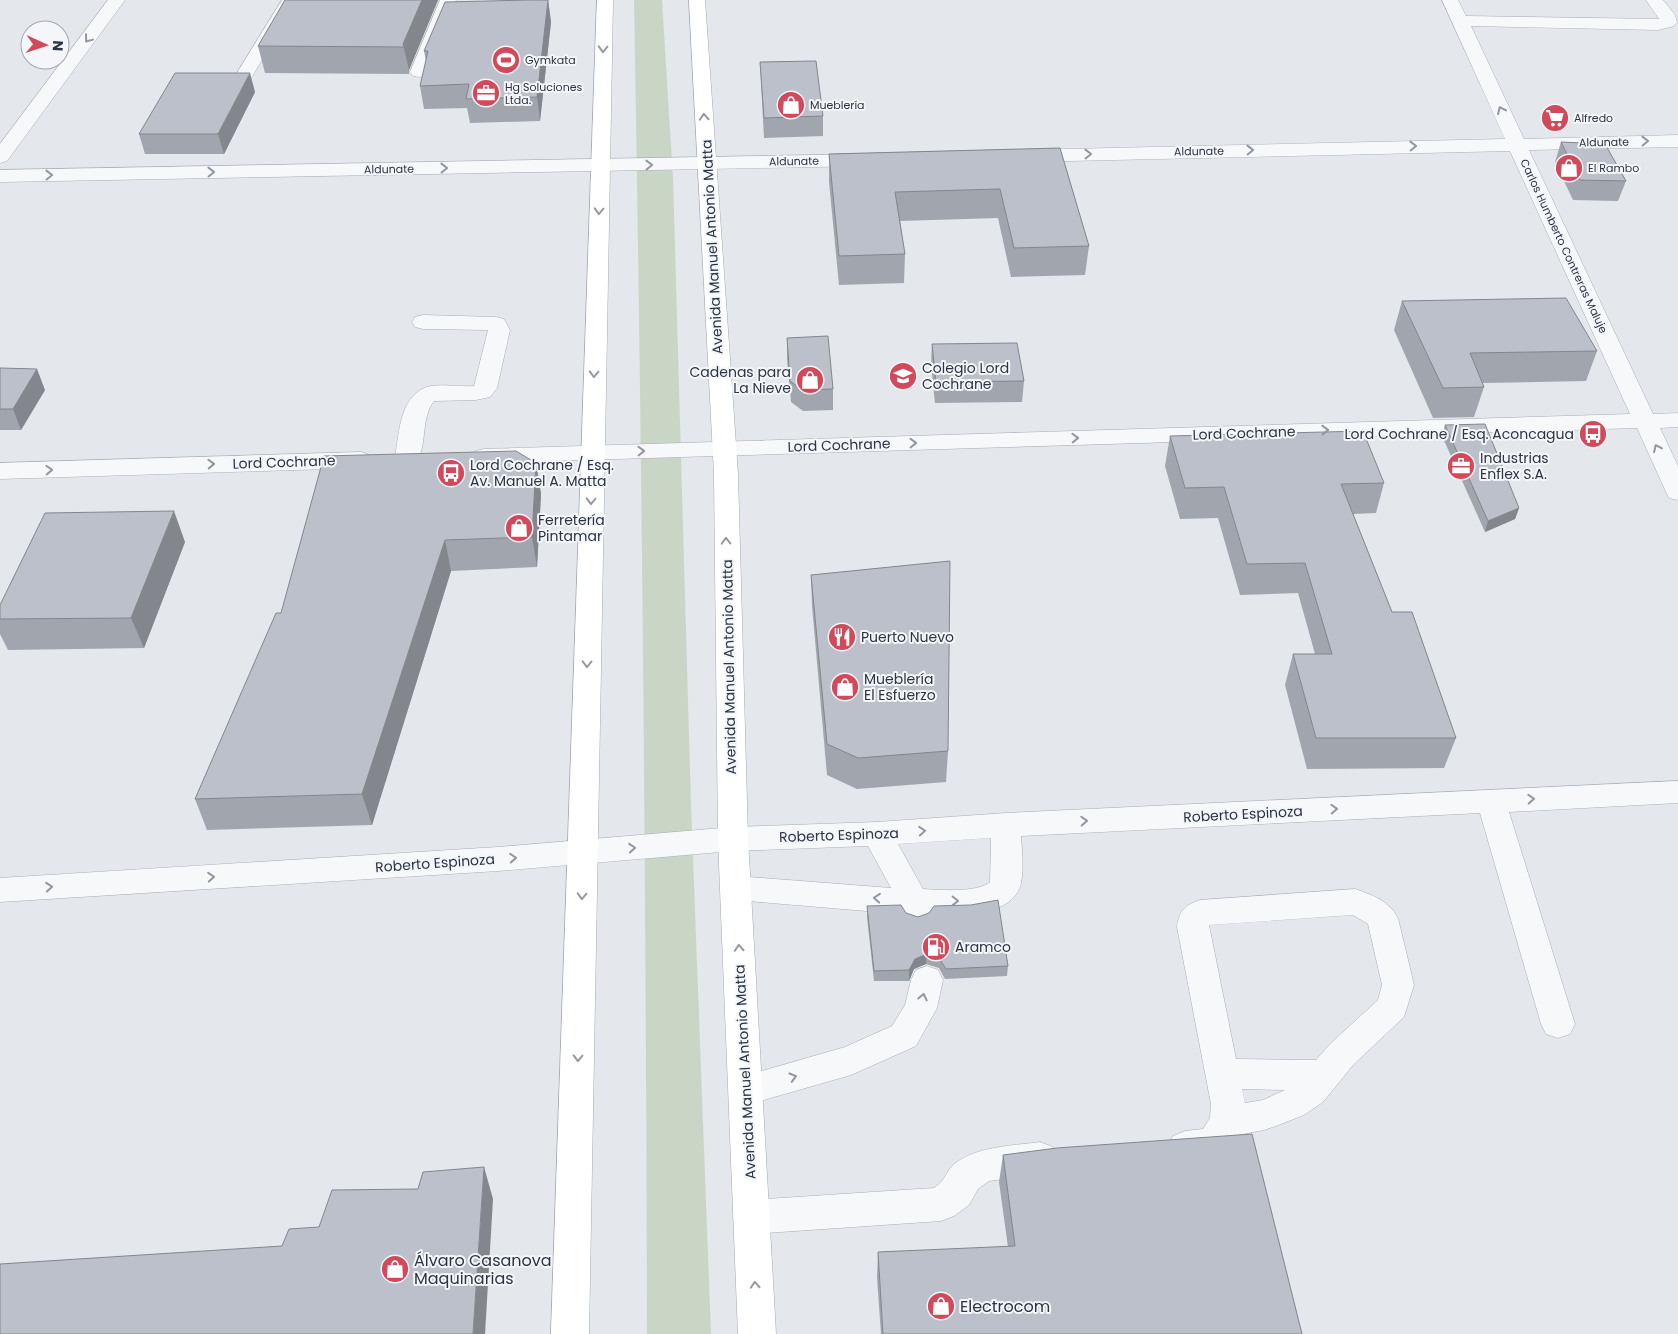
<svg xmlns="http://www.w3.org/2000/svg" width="1678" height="1334" font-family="Poppins,sans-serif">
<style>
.green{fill:#c9d6c5}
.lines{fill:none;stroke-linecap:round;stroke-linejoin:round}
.minor-casing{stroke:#a9aeb7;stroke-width:1}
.major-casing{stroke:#a3abb8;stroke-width:1}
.minor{fill:#f7f8fa;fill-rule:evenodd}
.major{fill:#fff;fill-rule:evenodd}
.wall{fill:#a1a5ae}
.shaded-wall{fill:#83868d}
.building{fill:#bbc0ca;stroke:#83868d}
.oneway{stroke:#9196a0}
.oneway2{stroke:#959aa2}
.labels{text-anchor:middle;stroke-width:4;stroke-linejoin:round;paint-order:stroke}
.far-poi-label{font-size:11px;fill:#2b3445;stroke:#f4f6f9;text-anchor:start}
.far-street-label{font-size:11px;fill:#2b3445;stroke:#f4f6f9}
.street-label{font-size:14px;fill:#2b3445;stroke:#f4f6f9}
.poi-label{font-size:14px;fill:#2b3445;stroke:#f4f6f9;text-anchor:start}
.near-poi-label{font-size:16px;fill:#2b3445;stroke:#f4f6f9;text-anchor:start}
</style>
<rect width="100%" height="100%" fill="#e4e7ec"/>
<path class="green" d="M 634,0 L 662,0 L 673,178 L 691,805 L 711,1334 L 647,1334 C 646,889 642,445 634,0 Z"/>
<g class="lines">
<defs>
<g id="minor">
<path d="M 108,0 L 125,0 L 7,161 L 0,163 L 0,144 Z"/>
<path d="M 282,0 L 298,0 L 247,85 L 241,86 L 235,85 L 232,81 Z"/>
<path d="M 440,0 L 456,0 L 428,72 L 425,76 L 419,77 L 413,76 L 410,72 Z"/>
<path d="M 1442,0 L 1458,0 L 1466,16 L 1659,19 L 1646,0 L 1663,0 L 1675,15 L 1677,22 L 1674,26 L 1658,30 L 1471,26 L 1524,139 L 1678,135 L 1678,147 L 1529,150 L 1653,414 L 1678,413 L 1678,427 L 1660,428 L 1678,466 L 1678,500 L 1669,498 L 1666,492 L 1637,428 L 484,463 L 475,461 L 472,456 L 475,451 L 484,449 L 1630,414 L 1510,151 L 1024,162 L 1017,160 L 1014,156 L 1017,152 L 1024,150 L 1505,139 Z"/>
<path d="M 866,154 L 873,156 L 876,160 L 873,164 L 866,166 L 0,182 L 0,170 Z"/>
<path d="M 423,315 L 496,317 L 504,319 L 510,330 L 497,388 L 490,397 L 476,400 L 434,401 C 420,419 428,445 416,463 L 407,465 L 398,463 L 395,458 C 399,433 400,392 431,386 C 445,384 460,387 474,386 L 488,330 L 423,329 L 415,327 L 412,322 L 415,317 Z"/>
<path d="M 361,452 L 370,455 L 373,460 L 370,465 L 361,468 L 0,479 L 0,463 Z"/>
<path d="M 1678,781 L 1678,803 L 1509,812 L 1575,1024 L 1570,1034 L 1558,1038 L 1546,1034 L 1541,1024 L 1480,813 L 1021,836 C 1022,851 1024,868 1021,883 C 1014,917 959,915 932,915 L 928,922 L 917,926 L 906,922 L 902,914 L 736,900 L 725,897 L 720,888 L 725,879 L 736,876 L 891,888 L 868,846 L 733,851 L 498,871 L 0,902 L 0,878 L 498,847 L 733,827 L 877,822 L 1006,813 ZM 991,838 L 990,882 C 978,893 939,890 923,889 L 898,844 Z"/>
<path d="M 1355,889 C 1373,895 1389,901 1398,918 L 1414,985 L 1404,1017 L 1354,1064 L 1323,1102 L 1304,1115 L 1276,1126 L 1264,1130 L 1238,1135 C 1234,1141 1230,1152 1224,1156 C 1211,1165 1187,1164 1173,1158 L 1167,1147 L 1173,1136 L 1185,1131 L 1203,1129 L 1210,1118 L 1211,1104 L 1177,927 C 1179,911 1185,905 1200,900 ZM 1353,915 L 1368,924 L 1382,985 L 1378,1000 L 1330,1044 L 1316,1060 L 1236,1059 L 1209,925 ZM 1242,1089 L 1285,1090 L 1263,1100 L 1245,1103 Z"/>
<path d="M 927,966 L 938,970 L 943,980 L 937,1008 L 916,1046 L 851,1075 L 746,1105 L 734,1101 L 729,1090 L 734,1079 L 845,1047 L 892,1026 L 905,1005 L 911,980 L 916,970 Z"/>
<path d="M 1040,1142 L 1053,1147 L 1058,1158 L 1053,1169 L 1040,1174 L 989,1181 L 978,1189 L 969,1205 L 954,1216 L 941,1221 L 751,1234 L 738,1229 L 733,1217 L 738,1205 L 751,1200 L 934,1188 C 946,1180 947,1170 954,1164 C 978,1146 1011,1146 1040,1142 Z"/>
</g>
<g id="major">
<path d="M 597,0 L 613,0 L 589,1334 L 551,1334 Z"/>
<path d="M 689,0 L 705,0 L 738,474 L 748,839 L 776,1334 L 738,1334 L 718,839 L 714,474 Z"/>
</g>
</defs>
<use href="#minor" class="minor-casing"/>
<use href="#major" class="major-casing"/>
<use href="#minor" class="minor"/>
<use href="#major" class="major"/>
</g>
<g class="wall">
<path d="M 285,0 L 438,0 L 409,70 L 409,74 L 265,73 L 258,46 Z"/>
<path d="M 548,0 L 551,22 L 540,121 L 470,123 L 467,108 L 424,109 L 420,86 L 426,61 L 424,51 Z"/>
<path d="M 760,62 L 823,116 L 823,136 L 764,138 Z"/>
<path d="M 255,92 L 224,154 L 145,154 L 139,134 Z"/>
<path d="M 1561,142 L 1626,181 L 1618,201 L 1573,200 L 1555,162 Z"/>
<path d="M 1060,148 L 1089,246 L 1085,275 L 1011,277 L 998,218 L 900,221 L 905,254 L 904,283 L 839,285 L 829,182 L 829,154 Z"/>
<path d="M 1402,301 L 1597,351 L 1586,381 L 1482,383 L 1484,387 L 1474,417 L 1433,418 L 1394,330 Z"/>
<path d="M 787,338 L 833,389 L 833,410 L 803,411 L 791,402 L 787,359 Z"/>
<path d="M 932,344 L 1024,381 L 1022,402 L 935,403 L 931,365 Z"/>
<path d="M 0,368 L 45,390 L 21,430 L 0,430 Z"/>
<path d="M 1445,425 L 1519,508 L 1515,519 L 1485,532 L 1442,436 Z"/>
<path d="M 1170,436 L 1384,483 L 1376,513 L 1353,514 L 1392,612 L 1456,738 L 1444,768 L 1307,769 L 1285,685 L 1293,654 L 1315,654 L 1298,593 L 1240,595 L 1218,518 L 1180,519 L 1165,466 Z"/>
<path d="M 536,463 L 541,494 L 537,567 L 451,571 L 372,825 L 207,830 L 195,799 L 281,613 Z"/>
<path d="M 185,542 L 144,648 L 8,650 L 0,634 L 0,605 Z"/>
<path d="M 811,575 L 948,751 L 946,782 L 857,789 L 827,775 L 812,606 Z"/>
<path d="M 867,906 L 906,913 L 1008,966 L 1007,976 L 945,979 L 939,968 L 926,964 L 914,969 L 909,981 L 874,981 L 867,917 Z"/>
<path d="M 1003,1155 L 1302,1334 L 881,1334 L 877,1278 L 878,1252 L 1008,1247 L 999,1182 Z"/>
</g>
<g class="shaded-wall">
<path d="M 422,0 L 438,0 L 409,70 L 403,44 Z"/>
<path d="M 548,0 L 551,22 L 540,121 L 537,97 Z"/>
<path d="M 250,73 L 255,92 L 224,154 L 218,134 Z"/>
<path d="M 37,369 L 45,390 L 21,430 L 13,409 Z"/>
<path d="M 536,463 L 541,494 L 537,567 L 532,537 Z"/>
<path d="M 1519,508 L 1515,519 L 1485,532 L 1488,521 Z"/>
<path d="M 174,511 L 185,542 L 144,648 L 131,618 Z"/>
<path d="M 445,540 L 451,571 L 372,825 L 362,794 Z"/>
<path d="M 927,954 L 926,964 L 914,969 L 909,981 L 909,970 L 915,959 Z"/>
<path d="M 484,1167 L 493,1199 L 485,1334 L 473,1334 Z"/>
</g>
<g class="building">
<path d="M 285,0 L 422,0 L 403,44 L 404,47 L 258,46 Z"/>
<path d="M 530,0 L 548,0 L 537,97 L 466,99 L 469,84 L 420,86 L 428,51 L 424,51 L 445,2 Z"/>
<path d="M 816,61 L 823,116 L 764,118 L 760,62 Z"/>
<path d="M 175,73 L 250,73 L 218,134 L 139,134 Z"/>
<path d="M 1561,142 L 1605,144 L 1626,181 L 1580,180 Z"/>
<path d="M 1060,148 L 1089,246 L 1014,248 L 1000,189 L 895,192 L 905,254 L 839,256 L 829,154 Z"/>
<path d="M 1566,298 L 1597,351 L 1470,353 L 1484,387 L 1443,388 L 1402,301 Z"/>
<path d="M 828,336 L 833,389 L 802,390 L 790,381 L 787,338 Z"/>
<path d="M 1017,343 L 1024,381 L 936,382 L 932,344 Z"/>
<path d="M 0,368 L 37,369 L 13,409 L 0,409 Z"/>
<path d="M 1485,424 L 1519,508 L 1488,521 L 1445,425 Z"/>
<path d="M 1363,431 L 1384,483 L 1341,484 L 1392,612 L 1412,612 L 1456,738 L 1316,738 L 1293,654 L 1332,654 L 1305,563 L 1247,564 L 1224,487 L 1185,488 L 1170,436 Z"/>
<path d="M 516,451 L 536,463 L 532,537 L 445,540 L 362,794 L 195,799 L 276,613 L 281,613 L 324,456 Z"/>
<path d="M 174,511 L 131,618 L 0,619 L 0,605 L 45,513 Z"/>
<path d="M 950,561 L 948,751 L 858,758 L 827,744 L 811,575 Z"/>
<path d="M 998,900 L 1008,966 L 946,969 L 939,958 L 927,954 L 915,959 L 909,970 L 874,971 L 867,906 L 901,905 L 906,913 L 918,917 L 929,913 L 934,906 L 971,905 Z"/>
<path d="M 1252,1134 L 1302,1334 L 883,1334 L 878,1252 L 1015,1246 L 1003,1155 L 1057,1148 Z"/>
<path d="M 484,1167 L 473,1334 L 0,1334 L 0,1264 L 282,1246 L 289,1229 L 319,1227 L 332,1190 L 418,1189 L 423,1172 Z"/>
</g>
<defs><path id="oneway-chevron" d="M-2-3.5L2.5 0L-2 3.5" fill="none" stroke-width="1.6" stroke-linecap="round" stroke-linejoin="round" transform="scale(1.25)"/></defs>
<g class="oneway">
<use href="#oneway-chevron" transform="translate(88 39) rotate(127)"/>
<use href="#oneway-chevron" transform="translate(1501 110) rotate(-115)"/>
<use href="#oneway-chevron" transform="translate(1645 141) rotate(-1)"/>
<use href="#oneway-chevron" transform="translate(1413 146) rotate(-1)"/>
<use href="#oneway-chevron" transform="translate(1250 150) rotate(-1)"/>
<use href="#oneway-chevron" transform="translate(1088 154) rotate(-1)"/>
<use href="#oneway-chevron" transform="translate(649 165) rotate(-1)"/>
<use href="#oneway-chevron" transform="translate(444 168) rotate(-1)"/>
<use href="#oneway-chevron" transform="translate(211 172) rotate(-1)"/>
<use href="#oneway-chevron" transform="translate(49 175) rotate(-1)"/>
<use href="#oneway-chevron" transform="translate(1325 430) rotate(-2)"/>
<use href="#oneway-chevron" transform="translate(1075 438) rotate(-2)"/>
<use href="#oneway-chevron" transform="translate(913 443) rotate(-2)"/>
<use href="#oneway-chevron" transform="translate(1657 448) rotate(-115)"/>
<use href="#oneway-chevron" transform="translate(641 451) rotate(-2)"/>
<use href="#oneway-chevron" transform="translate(211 464) rotate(-2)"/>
<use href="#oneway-chevron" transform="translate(49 470) rotate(-2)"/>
<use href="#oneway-chevron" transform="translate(1531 799) rotate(-3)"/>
<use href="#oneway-chevron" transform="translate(1334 809) rotate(-3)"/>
<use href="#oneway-chevron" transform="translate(1084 821) rotate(-3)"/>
<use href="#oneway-chevron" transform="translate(922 831) rotate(-4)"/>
<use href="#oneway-chevron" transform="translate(632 848) rotate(-5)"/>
<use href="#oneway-chevron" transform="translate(513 858) rotate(-4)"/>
<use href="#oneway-chevron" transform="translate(211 877) rotate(-4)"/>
<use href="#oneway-chevron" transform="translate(49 887) rotate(-4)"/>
<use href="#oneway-chevron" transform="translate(877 898) rotate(-175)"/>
<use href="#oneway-chevron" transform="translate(955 901) rotate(1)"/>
<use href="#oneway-chevron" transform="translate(923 997) rotate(-77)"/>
<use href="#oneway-chevron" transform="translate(793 1077) rotate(-16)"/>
</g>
<g class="oneway2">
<use href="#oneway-chevron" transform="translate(603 49) rotate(92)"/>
<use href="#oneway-chevron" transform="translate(704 117) rotate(-93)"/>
<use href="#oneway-chevron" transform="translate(599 211) rotate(92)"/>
<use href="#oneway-chevron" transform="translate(594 374) rotate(92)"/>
<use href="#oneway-chevron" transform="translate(591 501) rotate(91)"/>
<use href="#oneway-chevron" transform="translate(726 541) rotate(-91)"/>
<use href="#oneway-chevron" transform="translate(587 664) rotate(91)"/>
<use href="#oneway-chevron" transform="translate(582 896) rotate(92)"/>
<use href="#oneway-chevron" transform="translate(739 948) rotate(-93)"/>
<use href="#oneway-chevron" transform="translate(578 1058) rotate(92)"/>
<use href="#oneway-chevron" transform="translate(755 1285) rotate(-93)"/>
</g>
<defs>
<symbol id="stadium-disc" viewBox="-11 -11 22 22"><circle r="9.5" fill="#d1495b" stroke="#f4f6f9"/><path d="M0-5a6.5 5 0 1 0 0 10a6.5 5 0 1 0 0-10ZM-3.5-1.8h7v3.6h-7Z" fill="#fff"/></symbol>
<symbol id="office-disc" viewBox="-11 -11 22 22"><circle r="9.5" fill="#d1495b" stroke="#f4f6f9"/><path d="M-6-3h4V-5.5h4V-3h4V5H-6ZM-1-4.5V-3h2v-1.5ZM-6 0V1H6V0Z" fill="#fff"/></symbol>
<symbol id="shop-disc" viewBox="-11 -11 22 22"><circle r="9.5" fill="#d1495b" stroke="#f4f6f9"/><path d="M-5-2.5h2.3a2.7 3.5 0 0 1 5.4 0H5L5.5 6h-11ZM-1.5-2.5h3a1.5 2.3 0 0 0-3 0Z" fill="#fff"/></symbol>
<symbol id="supermarket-disc" viewBox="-11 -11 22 22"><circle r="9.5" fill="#d1495b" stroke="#f4f6f9"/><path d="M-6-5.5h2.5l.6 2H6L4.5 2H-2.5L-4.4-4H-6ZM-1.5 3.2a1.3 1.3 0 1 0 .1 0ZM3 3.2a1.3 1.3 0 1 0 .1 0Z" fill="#fff"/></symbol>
<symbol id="school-disc" viewBox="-11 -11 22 22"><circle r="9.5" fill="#d1495b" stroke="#f4f6f9"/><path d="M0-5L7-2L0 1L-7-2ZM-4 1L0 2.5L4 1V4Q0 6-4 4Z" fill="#fff"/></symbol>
<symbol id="bus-disc" viewBox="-11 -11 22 22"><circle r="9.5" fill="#d1495b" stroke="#f4f6f9"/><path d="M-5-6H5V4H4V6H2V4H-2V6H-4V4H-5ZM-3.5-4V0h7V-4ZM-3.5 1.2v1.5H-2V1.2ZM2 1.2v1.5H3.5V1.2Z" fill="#fff"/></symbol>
<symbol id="restaurant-disc" viewBox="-11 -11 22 22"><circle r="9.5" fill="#d1495b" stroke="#f4f6f9"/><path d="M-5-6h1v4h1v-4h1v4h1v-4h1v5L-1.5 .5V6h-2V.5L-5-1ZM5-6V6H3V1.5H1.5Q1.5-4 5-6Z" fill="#fff"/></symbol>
<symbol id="fuel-disc" viewBox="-11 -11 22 22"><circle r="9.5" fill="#d1495b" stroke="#f4f6f9"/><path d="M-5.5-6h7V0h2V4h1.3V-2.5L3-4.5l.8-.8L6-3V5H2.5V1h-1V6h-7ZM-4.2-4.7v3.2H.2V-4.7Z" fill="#fff"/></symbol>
</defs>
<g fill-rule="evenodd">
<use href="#stadium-disc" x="490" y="44" width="32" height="32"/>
<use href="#office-disc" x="470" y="77" width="32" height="32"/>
<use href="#shop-disc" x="775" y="89" width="32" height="32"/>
<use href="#supermarket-disc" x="1539" y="102" width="32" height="32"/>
<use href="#shop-disc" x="1553" y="152" width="32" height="32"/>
<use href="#school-disc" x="887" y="360" width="32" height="32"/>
<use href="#shop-disc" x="794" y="364" width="32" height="32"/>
<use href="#bus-disc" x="1577" y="418" width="32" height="32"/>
<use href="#office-disc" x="1445" y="450" width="32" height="32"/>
<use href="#bus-disc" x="435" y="457" width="32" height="32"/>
<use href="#shop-disc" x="503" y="512" width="32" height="32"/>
<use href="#restaurant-disc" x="826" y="621" width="32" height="32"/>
<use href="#shop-disc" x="829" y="671" width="32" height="32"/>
<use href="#fuel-disc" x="920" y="931" width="32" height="32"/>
<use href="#shop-disc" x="379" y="1253" width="32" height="32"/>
<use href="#shop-disc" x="925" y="1290" width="32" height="32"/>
</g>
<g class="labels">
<g class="far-poi-label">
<text x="525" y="64">Gymkata</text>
<text x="505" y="91">Hg Soluciones<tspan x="505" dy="13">Ltda.</tspan></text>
<text x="810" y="109">Mueblería</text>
<text x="1574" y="122">Alfredo</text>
<text x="1588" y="172">El Rambo</text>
</g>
<g class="far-street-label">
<text transform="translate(1604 142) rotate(-1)" y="4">Aldunate</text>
<text transform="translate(1199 151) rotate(-1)" y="4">Aldunate</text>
<text transform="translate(794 161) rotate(-1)" y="4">Aldunate</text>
<text transform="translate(389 169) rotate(-1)" y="4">Aldunate</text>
<text transform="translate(1564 246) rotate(65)" y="4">Carlos Humberto Contreras Maluje</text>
</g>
<g class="street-label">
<text transform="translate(712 247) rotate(-93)" y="5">Avenida Manuel Antonio Matta</text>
<text transform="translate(1244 433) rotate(-2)" y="5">Lord Cochrane</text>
<text transform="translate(839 445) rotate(-2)" y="5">Lord Cochrane</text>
<text transform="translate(284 462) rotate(-2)" y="5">Lord Cochrane</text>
<text transform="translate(729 667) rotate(-91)" y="5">Avenida Manuel Antonio Matta</text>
<text transform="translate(1243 814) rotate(-3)" y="5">Roberto Espinoza</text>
<text transform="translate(839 835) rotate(-2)" y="5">Roberto Espinoza</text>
<text transform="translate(435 863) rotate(-4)" y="5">Roberto Espinoza</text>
<text transform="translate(745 1072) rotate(-93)" y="5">Avenida Manuel Antonio Matta</text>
</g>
<g class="poi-label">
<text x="922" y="373">Colegio Lord<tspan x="922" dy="16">Cochrane</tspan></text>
<text x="791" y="377" text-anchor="end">Cadenas para<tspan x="791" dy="16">La Nieve</tspan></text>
<text x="1574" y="439" text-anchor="end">Lord Cochrane / Esq. Aconcagua</text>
<text x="1480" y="463">Industrias<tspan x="1480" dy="16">Enflex S.A.</tspan></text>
<text x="470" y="470">Lord Cochrane / Esq.<tspan x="470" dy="16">Av. Manuel A. Matta</tspan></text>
<text x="538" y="525">Ferretería<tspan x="538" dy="16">Pintamar</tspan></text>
<text x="861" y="642">Puerto Nuevo</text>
<text x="864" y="684">Mueblería<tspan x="864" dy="16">El Esfuerzo</tspan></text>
<text x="955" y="952">Aramco</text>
</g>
<g class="near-poi-label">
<text x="414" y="1266">Álvaro Casanova<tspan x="414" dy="18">Maquinarias</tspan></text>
<text x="960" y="1312">Electrocom</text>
</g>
</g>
<g transform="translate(45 45) rotate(93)"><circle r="24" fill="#f4f6f9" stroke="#a4a8b1"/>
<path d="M0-4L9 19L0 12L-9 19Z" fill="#d1495b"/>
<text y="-8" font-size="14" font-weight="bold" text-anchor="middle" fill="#2b3445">N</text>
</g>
</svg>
